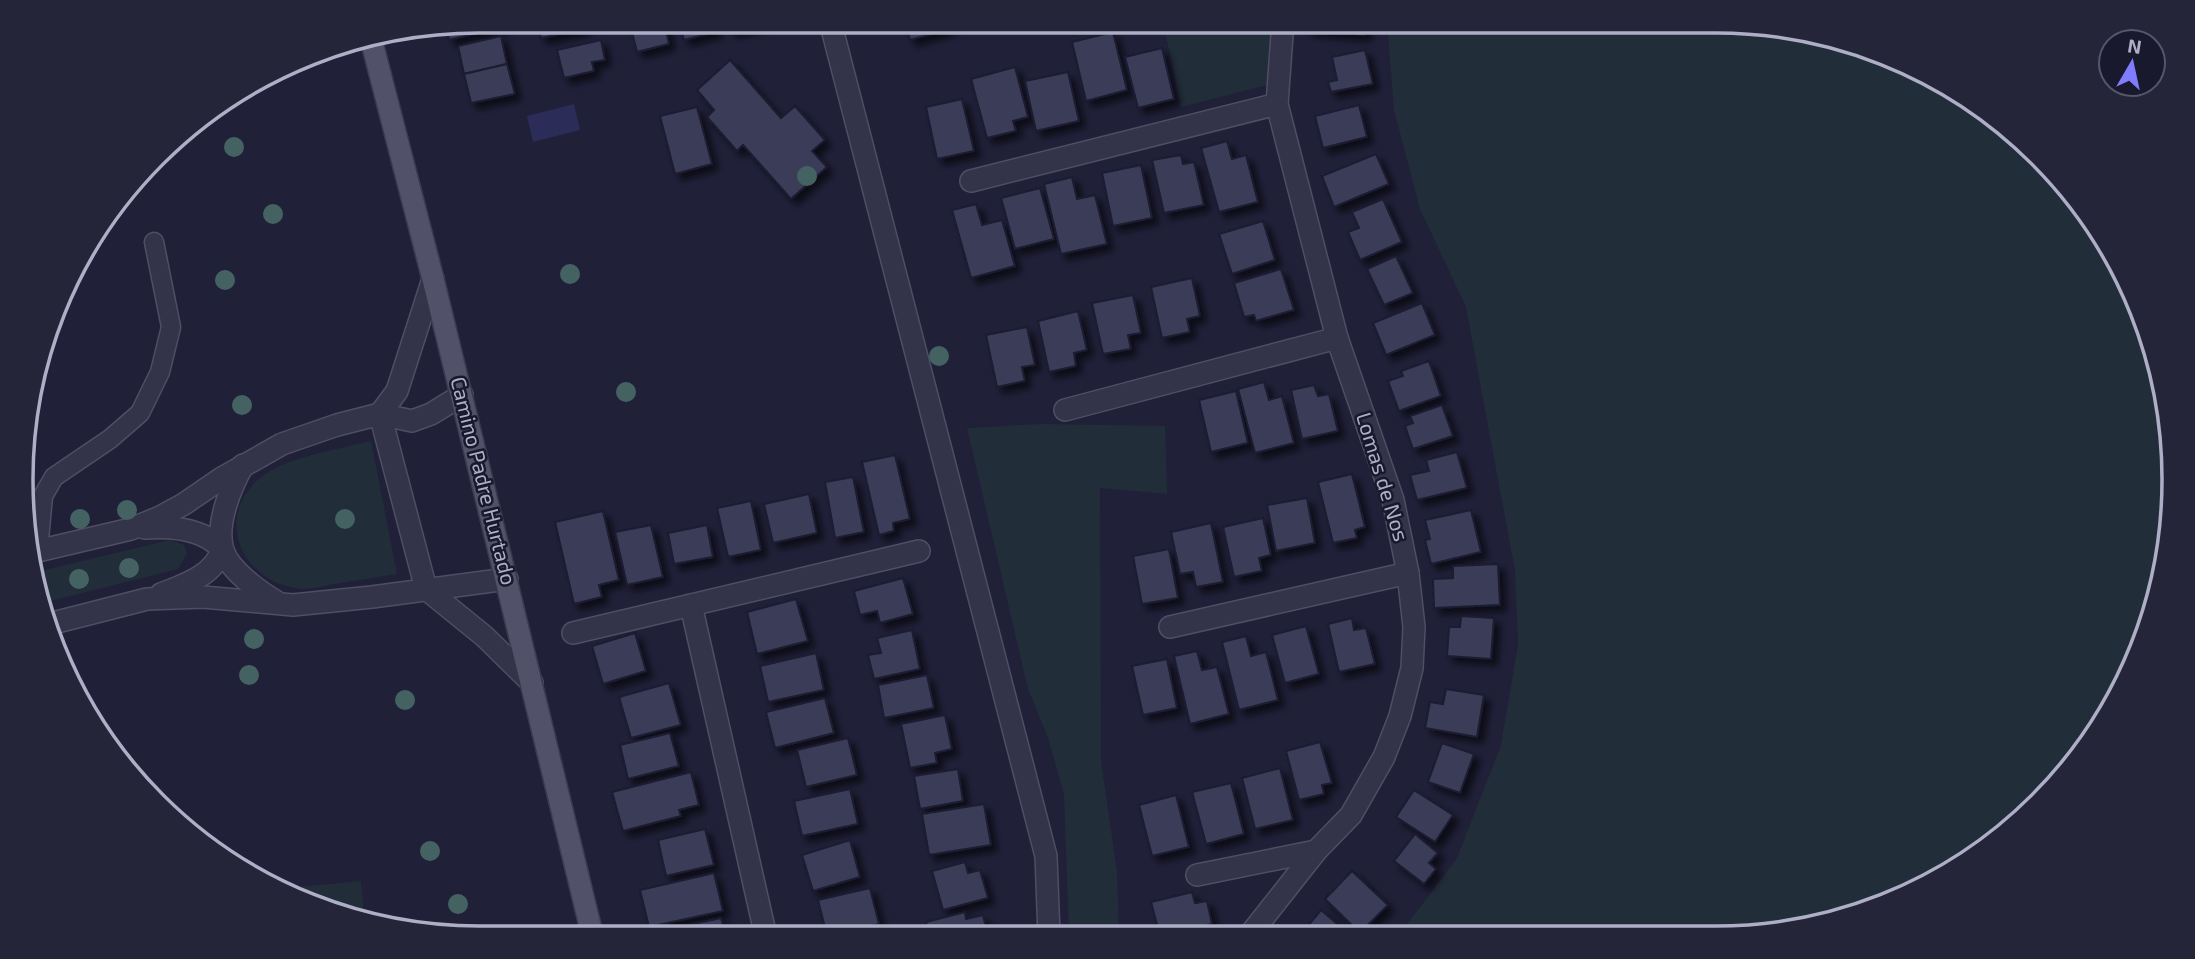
<svg xmlns="http://www.w3.org/2000/svg" width="2195" height="959" font-family="'Exo 2',sans-serif">
<style>
.green{fill:#222d3a}
.water{fill:#2c2c59}
.building{fill:#3b3c59;stroke:#1b1b30;stroke-width:2;filter:url(#shadow)}
.lines{fill:none;stroke-linecap:round;stroke-linejoin:round}
.service-casing{stroke:#4e4e64;stroke-width:21}
.minor-casing{stroke:#4e4e64;stroke-width:24}
.primary-casing{stroke:#3a3a50;stroke-width:24}
.service{stroke:#333349;stroke-width:18}
.minor{stroke:#333349;stroke-width:21}
.primary{stroke:#51516a;stroke-width:21}
.tree{fill:#456263}
.labels{text-anchor:middle;stroke-width:5;stroke-linejoin:round;paint-order:stroke}
.street-label{font-size:21px;fill:#aeaec6;stroke:#19192e}
.rim{fill:none;stroke:#aeaec6;stroke-width:3.5}
</style>
<defs>
<filter id="shadow"><feDropShadow dx="6" dy="6" stdDeviation="3.5" flood-color="#0009"/></filter>
</defs>
<rect width="100%" height="100%" fill="#202039"/>
<g class="green">
<path d="M 1163,21 L 1272,21 L 1267,85 L 1181,107 Z"/>
<path d="M 1387,21 L 1716,21 L 1863,45 L 1945,83 L 2018,135 L 2079,201 L 2127,277 L 2158,361 L 2173,450 L 2170,540 L 2150,627 L 2097,735 L 2017,824 L 1891,903 L 1776,934 L 1399,935 L 1457,858 L 1501,745 L 1518,644 L 1515,571 L 1466,307 L 1420,209 L 1394,110 Z"/>
<path d="M 1041,424 L 1165,426 L 1167,494 L 1100,488 L 1101,762 L 1117,871 L 1119,936 L 1069,936 L 1064,794 L 1048,738 L 1028,689 L 967,428 Z"/>
<path d="M 371,441 L 397,574 C 376,577 355,581 334,584 C 324,586 312,589 302,589 C 243,585 212,518 260,478 C 285,457 339,449 371,441 Z"/>
<path d="M 170,540 L 184,545 L 187,553 L 178,569 L 46,602 L 36,572 Z"/>
<path d="M 361,881 L 364,919 L 332,914 L 287,888 Z"/>
</g>
<path class="water" d="M 574,104 L 580,130 L 533,142 L 527,116 Z"/>
<g class="building">
<path d="M 480,21 L 502,21 L 503,27 L 449,40 L 446,27 Z"/>
<path d="M 537,21 L 583,21 L 584,29 L 541,38 Z"/>
<path d="M 629,21 L 664,21 L 669,44 L 637,52 Z"/>
<path d="M 679,21 L 714,21 L 716,32 L 684,40 Z"/>
<path d="M 728,21 L 760,21 L 761,24 L 731,32 Z"/>
<path d="M 905,21 L 947,21 L 949,29 L 910,40 Z"/>
<path d="M 1308,21 L 1366,21 L 1365,35 L 1307,30 Z"/>
<path d="M 1113,32 L 1127,90 L 1086,101 L 1072,42 Z"/>
<path d="M 501,36 L 507,64 L 464,74 L 458,46 Z"/>
<path d="M 601,40 L 605,60 L 592,62 L 594,71 L 564,78 L 557,50 Z"/>
<path d="M 1162,48 L 1174,99 L 1138,108 L 1125,57 Z"/>
<path d="M 1365,50 L 1373,84 L 1331,92 L 1328,82 L 1337,80 L 1332,57 Z"/>
<path d="M 730,60 L 781,118 L 795,106 L 825,140 L 812,151 L 827,167 L 791,199 L 743,145 L 737,151 L 707,117 L 714,110 L 697,90 Z"/>
<path d="M 507,64 L 515,94 L 471,103 L 464,74 Z"/>
<path d="M 1015,67 L 1028,117 L 1013,121 L 1016,131 L 987,138 L 971,79 Z"/>
<path d="M 1068,72 L 1079,121 L 1036,131 L 1025,81 Z"/>
<path d="M 962,99 L 974,151 L 937,159 L 926,107 Z"/>
<path d="M 1359,105 L 1367,137 L 1323,148 L 1315,116 Z"/>
<path d="M 697,107 L 712,164 L 675,174 L 660,116 Z"/>
<path d="M 1227,141 L 1232,159 L 1246,155 L 1258,202 L 1219,212 L 1201,148 Z"/>
<path d="M 1376,154 L 1389,184 L 1334,207 L 1322,176 Z"/>
<path d="M 1181,155 L 1183,164 L 1194,162 L 1204,205 L 1164,213 L 1152,160 Z"/>
<path d="M 1141,165 L 1152,218 L 1113,226 L 1102,173 Z"/>
<path d="M 1072,177 L 1077,199 L 1095,195 L 1107,244 L 1061,254 L 1044,184 Z"/>
<path d="M 1040,188 L 1054,239 L 1015,249 L 1001,198 Z"/>
<path d="M 1383,199 L 1402,242 L 1360,260 L 1348,232 L 1359,228 L 1352,212 Z"/>
<path d="M 976,204 L 982,225 L 1002,220 L 1015,266 L 971,278 L 952,210 Z"/>
<path d="M 1263,221 L 1275,260 L 1232,274 L 1219,234 Z"/>
<path d="M 1396,256 L 1413,293 L 1384,305 L 1367,269 Z"/>
<path d="M 1281,269 L 1294,310 L 1256,321 L 1254,315 L 1244,317 L 1234,283 Z"/>
<path d="M 1192,278 L 1200,316 L 1187,319 L 1190,332 L 1162,338 L 1151,287 Z"/>
<path d="M 1133,295 L 1141,333 L 1128,335 L 1131,349 L 1103,354 L 1092,303 Z"/>
<path d="M 1422,303 L 1435,335 L 1386,355 L 1373,323 Z"/>
<path d="M 1078,311 L 1087,350 L 1074,353 L 1076,366 L 1049,372 L 1038,321 Z"/>
<path d="M 1027,327 L 1035,365 L 1022,367 L 1025,381 L 997,387 L 986,335 Z"/>
<path d="M 1429,361 L 1441,396 L 1399,411 L 1388,381 L 1403,376 L 1401,371 Z"/>
<path d="M 1264,382 L 1269,400 L 1282,396 L 1294,443 L 1255,453 L 1238,389 Z"/>
<path d="M 1314,385 L 1318,396 L 1329,394 L 1338,431 L 1302,439 L 1291,390 Z"/>
<path d="M 1236,391 L 1248,443 L 1211,452 L 1199,400 Z"/>
<path d="M 1442,405 L 1453,436 L 1413,449 L 1405,426 L 1413,423 L 1410,416 Z"/>
<path d="M 1457,452 L 1467,488 L 1417,500 L 1410,475 L 1429,471 L 1426,460 Z"/>
<path d="M 895,455 L 910,519 L 893,523 L 894,531 L 879,535 L 862,462 Z"/>
<path d="M 1352,474 L 1365,527 L 1355,530 L 1357,538 L 1333,543 L 1318,482 Z"/>
<path d="M 853,477 L 864,532 L 835,538 L 825,482 Z"/>
<path d="M 809,494 L 817,533 L 773,543 L 764,504 Z"/>
<path d="M 1307,498 L 1315,543 L 1276,551 L 1267,505 Z"/>
<path d="M 751,501 L 761,550 L 728,557 L 717,508 Z"/>
<path d="M 1471,510 L 1481,552 L 1431,564 L 1425,540 L 1430,539 L 1425,520 Z"/>
<path d="M 603,511 L 619,580 L 599,585 L 602,597 L 574,604 L 555,522 Z"/>
<path d="M 1263,518 L 1271,555 L 1259,558 L 1262,571 L 1234,577 L 1223,527 Z"/>
<path d="M 1211,523 L 1223,582 L 1196,587 L 1193,572 L 1180,574 L 1171,532 Z"/>
<path d="M 651,525 L 663,577 L 627,585 L 615,532 Z"/>
<path d="M 707,525 L 713,557 L 674,564 L 668,533 Z"/>
<path d="M 1169,549 L 1178,598 L 1142,604 L 1133,556 Z"/>
<path d="M 1498,564 L 1500,605 L 1434,608 L 1433,579 L 1453,578 L 1453,566 Z"/>
<path d="M 903,578 L 913,614 L 880,623 L 877,611 L 860,615 L 854,591 Z"/>
<path d="M 796,599 L 808,641 L 757,654 L 747,612 Z"/>
<path d="M 1461,616 L 1494,618 L 1491,659 L 1447,656 L 1449,627 L 1460,627 Z"/>
<path d="M 1352,618 L 1354,630 L 1366,628 L 1375,664 L 1339,672 L 1328,624 Z"/>
<path d="M 1306,626 L 1319,674 L 1285,683 L 1272,635 Z"/>
<path d="M 912,630 L 920,669 L 874,679 L 868,655 L 881,653 L 877,638 Z"/>
<path d="M 635,633 L 646,671 L 603,684 L 592,646 Z"/>
<path d="M 1246,636 L 1251,656 L 1266,652 L 1278,700 L 1239,710 L 1222,642 Z"/>
<path d="M 1197,651 L 1202,670 L 1217,667 L 1229,714 L 1190,724 L 1174,656 Z"/>
<path d="M 816,653 L 824,690 L 768,702 L 760,666 Z"/>
<path d="M 1167,659 L 1177,708 L 1143,715 L 1132,666 Z"/>
<path d="M 927,675 L 934,708 L 884,718 L 878,685 Z"/>
<path d="M 669,683 L 681,725 L 631,738 L 619,697 Z"/>
<path d="M 1446,689 L 1484,695 L 1477,737 L 1425,728 L 1430,702 L 1443,704 Z"/>
<path d="M 825,698 L 834,733 L 775,748 L 766,712 Z"/>
<path d="M 945,715 L 952,749 L 935,753 L 937,763 L 910,768 L 901,724 Z"/>
<path d="M 670,733 L 679,766 L 628,779 L 620,745 Z"/>
<path d="M 848,738 L 857,775 L 806,787 L 797,750 Z"/>
<path d="M 1320,742 L 1332,783 L 1322,785 L 1324,794 L 1299,800 L 1286,751 Z"/>
<path d="M 1442,743 L 1474,754 L 1460,793 L 1428,782 Z"/>
<path d="M 1280,768 L 1293,820 L 1255,829 L 1242,778 Z"/>
<path d="M 958,769 L 963,801 L 920,809 L 914,776 Z"/>
<path d="M 691,772 L 699,805 L 679,810 L 681,816 L 623,831 L 612,792 Z"/>
<path d="M 1231,783 L 1244,834 L 1206,844 L 1192,792 Z"/>
<path d="M 850,789 L 858,824 L 802,836 L 794,801 Z"/>
<path d="M 1414,790 L 1453,815 L 1435,842 L 1396,817 Z"/>
<path d="M 1176,795 L 1189,847 L 1152,856 L 1139,805 Z"/>
<path d="M 984,804 L 991,845 L 929,855 L 922,814 Z"/>
<path d="M 705,829 L 714,865 L 666,876 L 658,840 Z"/>
<path d="M 1415,834 L 1438,853 L 1429,863 L 1436,869 L 1424,884 L 1394,861 Z"/>
<path d="M 850,840 L 860,877 L 813,891 L 802,855 Z"/>
<path d="M 965,862 L 968,873 L 980,870 L 988,898 L 943,910 L 932,871 Z"/>
<path d="M 1352,871 L 1388,905 L 1360,933 L 1325,899 Z"/>
<path d="M 714,873 L 723,911 L 649,927 L 640,890 Z"/>
<path d="M 870,888 L 879,924 L 827,936 L 818,900 Z"/>
<path d="M 1192,892 L 1195,903 L 1207,901 L 1212,924 L 1160,936 L 1151,902 Z"/>
<path d="M 1321,910 L 1350,935 L 1300,935 Z"/>
<path d="M 965,912 L 966,919 L 983,915 L 988,936 L 930,937 L 926,922 Z"/>
<path d="M 721,918 L 726,937 L 666,937 L 665,930 Z"/>
</g>
<g class="lines">
<defs>
<path id="service" d="M 38,551 L 43,496 L 54,477 L 110,439 L 140,413 L 160,372 L 171,327 L 154,242"/>
<g id="minor">
<path d="M 830,21 L 1046,856 L 1049,936"/>
<path d="M 971,181 L 1277,104"/>
<path d="M 1065,410 L 1337,338"/>
<path d="M 380,414 L 426,589 L 484,636 L 532,683"/>
<path d="M 380,414 L 397,391 L 433,279"/>
<path d="M 243,465 C 231,487 215,524 223,550 C 229,570 260,592 277,602"/>
<path d="M 144,528 C 171,526 203,528 222,549 C 215,575 184,585 161,594"/>
<path d="M 29,553 L 131,529 L 160,517 L 184,504 L 222,478 L 282,444 L 337,425 L 380,414 L 412,421 L 431,414 L 462,395"/>
<path d="M 691,605 L 766,937"/>
<path d="M 53,623 L 147,599 L 203,597 L 293,605 L 372,597 L 507,579"/>
<path d="M 1170,627 L 1408,573"/>
<path d="M 573,633 L 919,551"/>
<path d="M 1197,875 L 1316,851"/>
<path d="M 1249,936 L 1316,851 L 1351,815 L 1384,757 L 1400,716 L 1412,668 L 1414,627 L 1408,573 L 1393,500 L 1337,338 L 1277,104 L 1283,21"/>
</g>
<path id="primary" d="M 371,39 L 433,279 L 593,938"/>
</defs>
<use href="#service" class="service-casing"/>
<use href="#minor" class="minor-casing"/>
<use href="#primary" class="primary-casing"/>
<use href="#service" class="service"/>
<use href="#minor" class="minor"/>
<use href="#primary" class="primary"/>
</g>
<g class="tree">
<circle cx="234" cy="147" r="10"/>
<circle cx="807" cy="176" r="10"/>
<circle cx="273" cy="214" r="10"/>
<circle cx="570" cy="274" r="10"/>
<circle cx="225" cy="280" r="10"/>
<circle cx="939" cy="356" r="10"/>
<circle cx="626" cy="392" r="10"/>
<circle cx="242" cy="405" r="10"/>
<circle cx="127" cy="510" r="10"/>
<circle cx="80" cy="519" r="10"/>
<circle cx="345" cy="519" r="10"/>
<circle cx="129" cy="568" r="10"/>
<circle cx="79" cy="579" r="10"/>
<circle cx="254" cy="639" r="10"/>
<circle cx="249" cy="675" r="10"/>
<circle cx="405" cy="700" r="10"/>
<circle cx="430" cy="851" r="10"/>
<circle cx="458" cy="904" r="10"/>
</g>
<g class="labels">
<g class="street-label">
<text transform="translate(1382 477) rotate(73)" y="7">Lomas de Nos</text>
<text transform="translate(483 481) rotate(76)" y="7">Camino Padre Hurtado</text>
</g>
</g>
<path d="M0 0H2195V959H0ZM479 33H1716A446 446 0 0 1 2162 479V480A446 446 0 0 1 1716 926H479A446 446 0 0 1 33 480V479A446 446 0 0 1 479 33Z" fill="#25253a" fill-rule="evenodd"/>
<path class="rim" d="M479 33H1716A446 446 0 0 1 2162 479V480A446 446 0 0 1 1716 926H479A446 446 0 0 1 33 480V479A446 446 0 0 1 479 33Z"/>
<g transform="translate(2132 63) rotate(9)"><circle r="33" fill="#19192e" stroke="#55556b" stroke-width="2"/>
<path d="M0-5L12 26L0 18L-12 26Z" fill="#7f7dfc"/>
<text y="-10" font-size="19" font-weight="bold" text-anchor="middle" fill="#aeaec6">N</text>
</g>
</svg>
